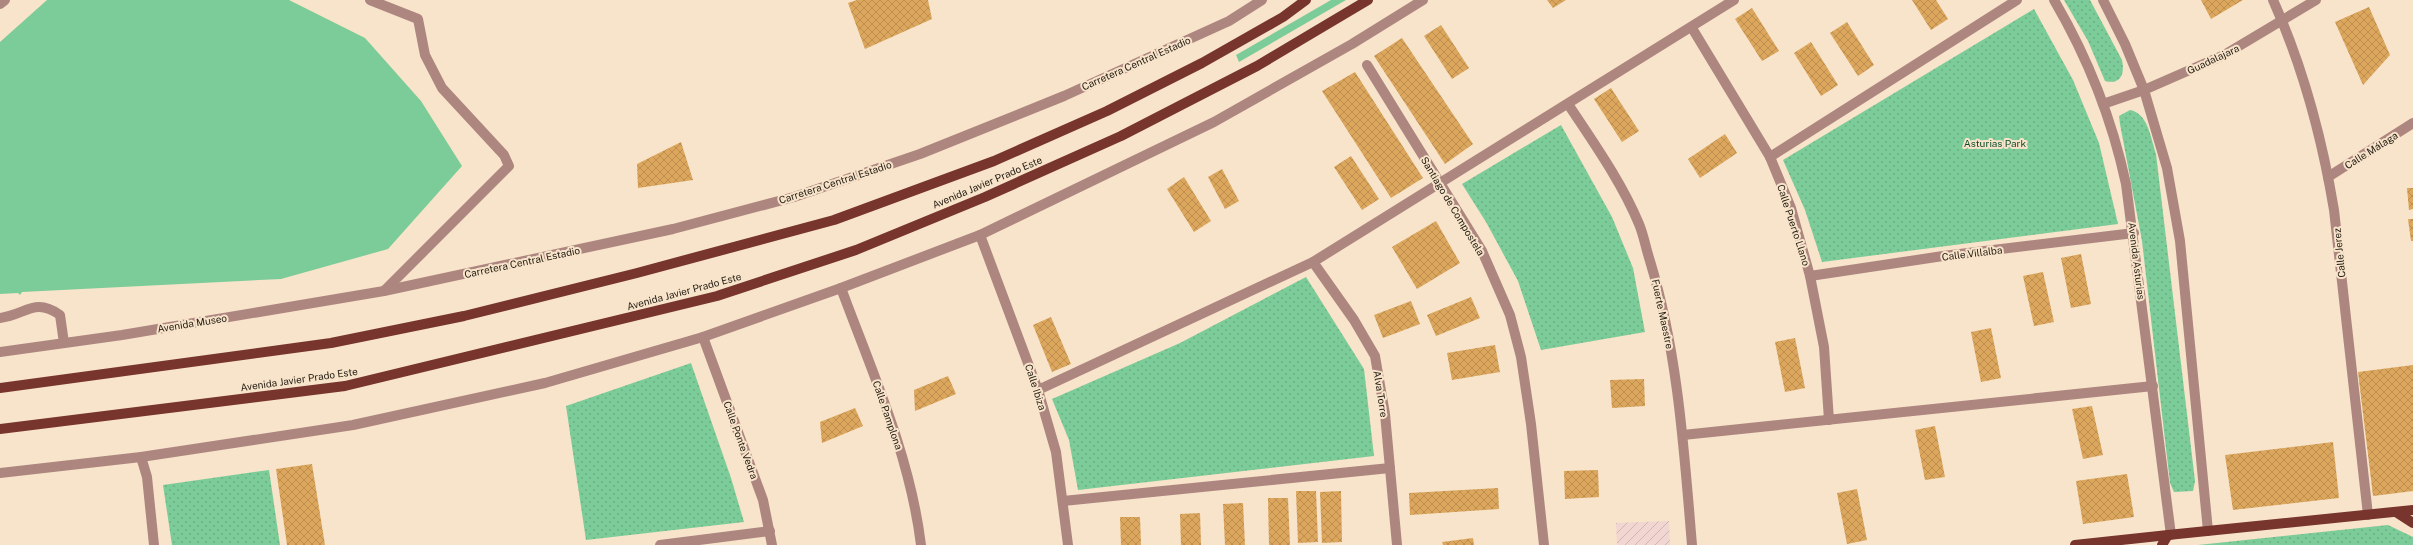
<svg xmlns="http://www.w3.org/2000/svg" width="2413" height="545" font-family="'Public Sans',sans-serif">
<style>
.industrial{fill:url(#industrial-furrows)}
.grass{fill:#7ccc99}
.park{fill:url(#park-dots)}
.building{fill:url(#building-cross-hatch)}
.lines{fill:none;stroke-linecap:round;stroke-linejoin:round}
.minor{stroke:#ae8680;stroke-width:10}
.major{stroke:#77352e;stroke-width:10}
.labels{text-anchor:middle;stroke-width:4;stroke-linejoin:round;paint-order:stroke}
.street-label{font-size:10px;fill:#221b12;stroke:#f8e4ca}
.park-label{font-size:10px;fill:#0c4d2c;stroke:#f8e4ca}
</style>
<defs>
<pattern id="industrial-furrows" width="10" height="10" patternUnits="userSpaceOnUse"><rect width="10" height="10" fill="#f1d6d2"/><path d="M-1 1l2-2M0 10L10 0M9 11l2-2" fill="none" stroke="#ceb7b3"/></pattern>
<pattern id="park-dots" width="8" height="8" patternUnits="userSpaceOnUse"><rect width="8" height="8" fill="#7ccc99"/><path d="M2 2h.1M6 6h.1" fill="none" stroke="#6baf83" stroke-width="1.8" stroke-linecap="round"/></pattern>
<pattern id="building-cross-hatch" width="8" height="8" patternUnits="userSpaceOnUse"><rect width="8" height="8" fill="#dca75d"/><path d="M0 0l8 8M0 8l8-8" fill="none" stroke="#bc8f50"/></pattern>
</defs>
<rect width="100%" height="100%" fill="#f8e4ca"/>
<path class="industrial" d="M 1669,521 L 1670,545 L 1617,545 L 1616,523 Z"/>
<g class="grass">
<path d="M 47,0 L 289,0 L 365,38 L 421,101 L 462,166 L 388,249 L 281,279 L 22,292 L 20,295 L 18,293 L 0,294 L 0,42 Z"/>
<path d="M 1331,0 L 1346,0 L 1239,62 L 1236,55 Z"/>
</g>
<g class="park">
<path d="M 2064,0 L 2090,0 L 2122,60 C 2125,74 2121,85 2105,81 L 2088,41 Z"/>
<path d="M 2034,9 L 2073,80 L 2099,143 L 2118,224 L 1822,262 L 1805,210 L 1783,160 Z"/>
<path d="M 2130,110 C 2148,113 2151,139 2156,154 L 2195,481 L 2193,491 L 2174,492 L 2170,483 L 2142,241 L 2120,124 L 2119,116 Z"/>
<path d="M 1561,125 L 1612,217 L 1633,268 L 1645,332 L 1541,350 L 1518,281 L 1486,222 L 1462,184 Z"/>
<path d="M 1306,277 L 1364,369 L 1374,456 L 1078,490 L 1069,440 L 1052,399 L 1180,343 Z"/>
<path d="M 691,363 L 731,478 L 744,522 L 586,540 L 566,406 Z"/>
<path d="M 269,470 L 280,545 L 172,545 L 163,485 Z"/>
<path d="M 2388,525 L 2413,537 L 2413,545 L 2198,545 Z"/>
</g>
<g class="building">
<path d="M 857,0 L 928,0 L 932,19 L 865,49 L 848,3 Z"/>
<path d="M 1547,0 L 1566,0 L 1553,8 Z"/>
<path d="M 1912,0 L 1936,0 L 1948,19 L 1931,30 Z"/>
<path d="M 2201,0 L 2243,0 L 2211,19 Z"/>
<path d="M 2369,7 L 2390,55 L 2363,85 L 2335,22 Z"/>
<path d="M 1752,8 L 1779,51 L 1762,61 L 1735,19 Z"/>
<path d="M 1847,22 L 1874,65 L 1858,76 L 1830,33 Z"/>
<path d="M 1441,25 L 1469,68 L 1452,79 L 1424,36 Z"/>
<path d="M 1402,38 L 1473,144 L 1445,164 L 1374,56 Z"/>
<path d="M 1811,42 L 1838,85 L 1821,96 L 1794,53 Z"/>
<path d="M 1355,72 L 1423,178 L 1391,198 L 1322,91 Z"/>
<path d="M 1611,88 L 1639,131 L 1622,142 L 1594,99 Z"/>
<path d="M 1725,134 L 1737,153 L 1700,178 L 1688,159 Z"/>
<path d="M 681,142 L 693,180 L 638,188 L 637,164 Z"/>
<path d="M 1351,156 L 1379,199 L 1362,210 L 1334,167 Z"/>
<path d="M 1222,169 L 1239,201 L 1225,209 L 1208,177 Z"/>
<path d="M 1184,177 L 1211,221 L 1194,232 L 1167,189 Z"/>
<path d="M 2407,188 L 2413,188 L 2413,209 L 2409,210 Z"/>
<path d="M 2408,219 L 2413,219 L 2413,241 L 2411,241 Z"/>
<path d="M 1436,221 L 1460,263 L 1417,289 L 1392,247 Z"/>
<path d="M 2081,254 L 2091,304 L 2071,308 L 2061,258 Z"/>
<path d="M 2043,272 L 2054,322 L 2034,326 L 2023,276 Z"/>
<path d="M 1471,297 L 1480,318 L 1436,336 L 1427,315 Z"/>
<path d="M 1411,301 L 1420,324 L 1383,338 L 1374,315 Z"/>
<path d="M 1051,317 L 1071,364 L 1052,372 L 1033,325 Z"/>
<path d="M 1991,328 L 2001,378 L 1981,382 L 1971,332 Z"/>
<path d="M 1795,338 L 1805,388 L 1785,392 L 1775,342 Z"/>
<path d="M 1495,345 L 1500,372 L 1452,380 L 1447,353 Z"/>
<path d="M 2413,365 L 2413,491 L 2373,496 L 2358,372 Z"/>
<path d="M 948,376 L 956,394 L 915,411 L 914,390 Z"/>
<path d="M 1644,379 L 1645,406 L 1612,408 L 1610,380 Z"/>
<path d="M 2092,406 L 2103,455 L 2083,459 L 2072,409 Z"/>
<path d="M 855,408 L 863,426 L 822,443 L 820,422 Z"/>
<path d="M 1935,426 L 1945,477 L 1925,480 L 1915,430 Z"/>
<path d="M 2333,442 L 2339,498 L 2233,510 L 2225,455 Z"/>
<path d="M 312,464 L 325,545 L 287,545 L 276,469 Z"/>
<path d="M 1598,470 L 1599,497 L 1565,499 L 1564,471 Z"/>
<path d="M 2127,474 L 2134,517 L 2083,524 L 2076,481 Z"/>
<path d="M 1498,488 L 1499,509 L 1410,515 L 1409,493 Z"/>
<path d="M 1857,489 L 1867,540 L 1847,544 L 1837,493 Z"/>
<path d="M 1296,491 L 1316,491 L 1318,542 L 1298,543 Z"/>
<path d="M 1341,491 L 1342,542 L 1322,543 L 1320,492 Z"/>
<path d="M 1268,498 L 1288,498 L 1290,545 L 1269,545 Z"/>
<path d="M 1243,503 L 1245,545 L 1225,545 L 1223,504 Z"/>
<path d="M 1200,513 L 1201,545 L 1181,545 L 1180,514 Z"/>
<path d="M 1120,517 L 1140,517 L 1141,545 L 1121,545 Z"/>
<path d="M 1473,538 L 1474,545 L 1443,545 L 1442,542 Z"/>
</g>
<g class="lines">
<g class="minor">
<path d="M 370,0 L 418,19 L 425,55 L 442,88 L 504,155 L 509,166 L 384,291"/>
<path d="M 2054,0 C 2088,58 2112,119 2126,184 L 2171,535"/>
<path d="M 2103,0 L 2125,44 L 2144,90 L 2167,168 L 2180,241 L 2208,531"/>
<path d="M 2273,0 C 2303,67 2322,138 2334,210 L 2368,515"/>
<path d="M 0,4 L 5,0"/>
<path d="M 1692,28 L 1770,157 L 1791,208 L 1810,276 L 1824,347 L 1829,420"/>
<path d="M 1367,65 L 1482,251 L 1510,315 L 1521,357 L 1531,424 L 1544,545"/>
<path d="M 1568,104 C 1593,142 1621,181 1639,224 C 1644,236 1646,249 1650,261 C 1678,353 1684,450 1692,545"/>
<path d="M 2103,104 L 2144,90 L 2224,55 L 2316,0"/>
<path d="M 1770,157 L 2017,0"/>
<path d="M 2328,177 L 2413,123"/>
<path d="M 980,235 L 1038,390 L 1056,452 L 1068,545"/>
<path d="M 1313,262 L 1354,320 L 1375,356 L 1385,414 L 1397,545"/>
<path d="M 1810,276 L 1943,256 L 2134,233"/>
<path d="M 841,288 C 872,372 910,455 921,545"/>
<path d="M 0,318 C 26,315 34,297 60,315 L 64,343"/>
<path d="M 703,337 L 763,500 L 772,545"/>
<path d="M 0,352 L 122,335 L 384,291 L 673,229 L 794,197 L 920,154 L 1064,96 L 1229,21 L 1262,0"/>
<path d="M 1038,390 L 1313,262 L 1734,0"/>
<path d="M 1683,435 L 2153,386"/>
<path d="M 141,457 L 147,477 L 154,545"/>
<path d="M 0,473 L 141,457 L 353,425 L 545,383 L 703,337 L 841,288 L 980,235 L 1214,122 L 1352,44 L 1423,0"/>
<path d="M 1063,501 L 1390,468"/>
<path d="M 660,545 L 770,531"/>
</g>
<g class="major">
<path d="M 0,388 L 331,343 L 464,316 L 637,273 L 834,220 L 994,161 L 1107,111 L 1202,63 L 1283,17 L 1306,0"/>
<path d="M 0,429 L 345,386 L 717,296 L 856,250 L 985,197 L 1121,136 L 1257,66 L 1368,0"/>
<path d="M 2396,512 L 2413,523"/>
<path d="M 2075,545 L 2168,535"/>
<path d="M 2162,545 L 2168,535 L 2413,510"/>
</g>
</g>
<g class="labels">
<g class="street-label">
<text transform="translate(2213 59) rotate(-25)" y="4">Guadalajara</text>
<text transform="translate(1136 63) rotate(-24)" y="4">Carretera Central Estadio</text>
<text transform="translate(2371 150) rotate(-32)" y="4">Calle Málaga</text>
<text transform="translate(835 182) rotate(-18)" y="4">Carretera Central Estadio</text>
<text transform="translate(987 182) rotate(-23)" y="4">Avenida Javier Prado Este</text>
<text transform="translate(1453 206) rotate(59)" y="4">Santiago de Compostela</text>
<text transform="translate(1794 225) rotate(72)" y="4">Calle Puerto Llano</text>
<text transform="translate(1972 253) rotate(-7)" y="4">Calle Villalba</text>
<text transform="translate(2339 253) rotate(-96)" y="4">Calle Jerez</text>
<text transform="translate(2137 261) rotate(83)" y="4">Avenida Asturias</text>
<text transform="translate(522 262) rotate(-12)" y="4">Carretera Central Estadio</text>
<text transform="translate(684 291) rotate(-15)" y="4">Avenida Javier Prado Este</text>
<text transform="translate(1663 314) rotate(78)" y="4">Fuerte Maestre</text>
<text transform="translate(192 323) rotate(-9)" y="4">Avenida Museo</text>
<text transform="translate(299 379) rotate(-8)" y="4">Avenida Javier Prado Este</text>
<text transform="translate(1036 387) rotate(72)" y="4">Calle Ibiza</text>
<text transform="translate(1381 394) rotate(81)" y="4">Alva Torre</text>
<text transform="translate(888 415) rotate(71)" y="4">Calle Pamplona</text>
<text transform="translate(741 440) rotate(70)" y="4">Calle Ponte Vedra</text>
</g>
<g class="park-label">
<text x="1995" y="147">Asturias Park</text>
</g>
</g>
</svg>
